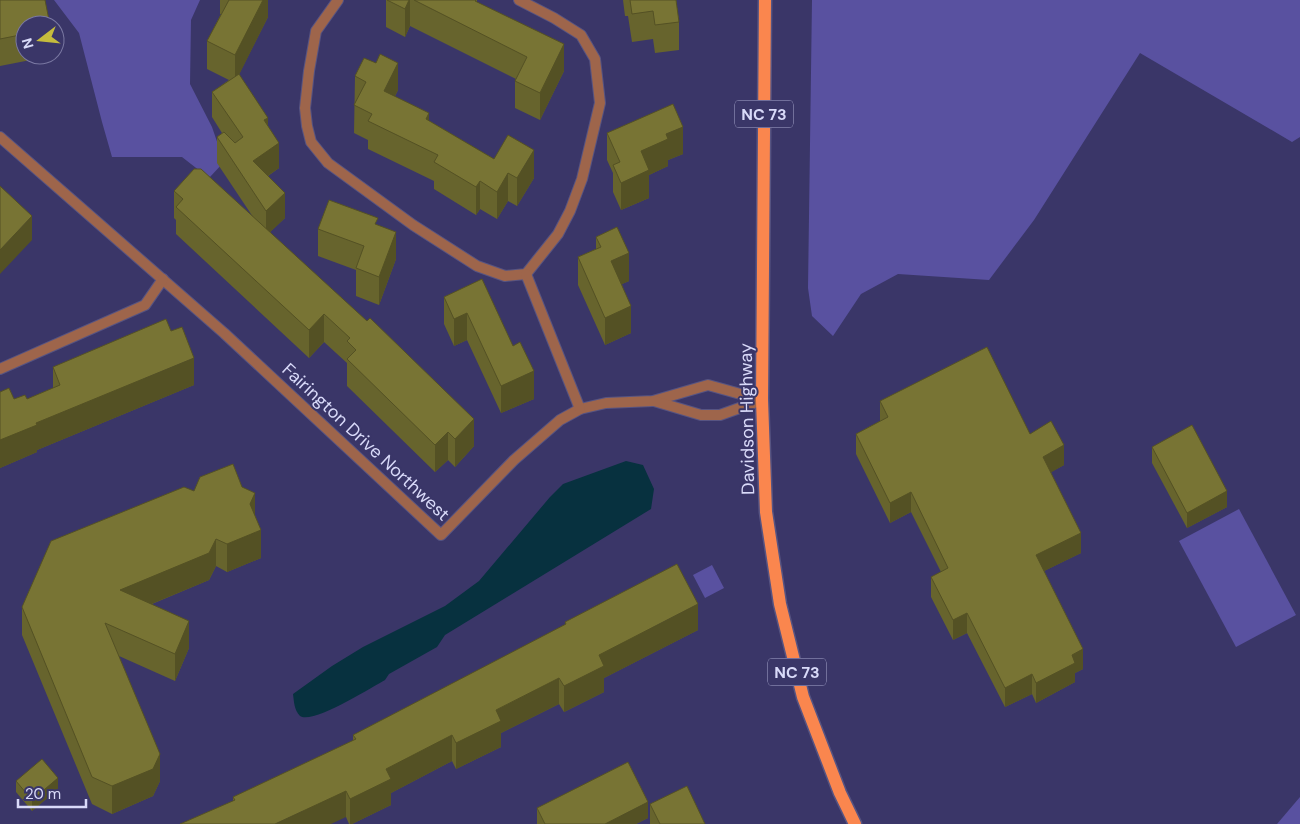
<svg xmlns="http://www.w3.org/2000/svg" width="1300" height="824" font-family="'DM Sans',sans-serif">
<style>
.green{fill:#5951a0}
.water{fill:#07313f}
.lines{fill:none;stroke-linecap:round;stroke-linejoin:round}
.street-casing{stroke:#575482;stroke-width:12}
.primary-casing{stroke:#575482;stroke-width:15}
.street{stroke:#9e654b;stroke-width:10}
.primary{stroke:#fa864e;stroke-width:12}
.wall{fill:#67642d}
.shaded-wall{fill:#545124}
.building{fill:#787434;stroke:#545124}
.labels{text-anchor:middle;stroke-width:4;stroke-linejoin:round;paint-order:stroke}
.shield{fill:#3a3668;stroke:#a9a9ce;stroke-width:1}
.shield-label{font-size:16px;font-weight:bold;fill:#d9daf9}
.street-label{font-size:18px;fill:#d9daf9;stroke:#3a3668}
</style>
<rect width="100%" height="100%" fill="#3a3668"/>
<g class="green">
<path d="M 54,0 L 200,0 L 191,20 L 190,84 L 212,127 L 224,162 L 209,178 L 182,157 L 112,157 L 102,122 L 79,33 Z"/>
<path d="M 812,0 L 1300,0 L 1300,137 L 1292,142 L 1140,53 L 1034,220 L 989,280 L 898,274 L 861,294 L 833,336 L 812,316 L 808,288 Z"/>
<path d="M 1239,509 L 1296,615 L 1236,647 L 1179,541 Z"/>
<path d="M 712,565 L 724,588 L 705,598 L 693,575 Z"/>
<path d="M 1300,797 L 1300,824 L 1277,824 Z"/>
</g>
<path class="water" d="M 626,461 L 643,465 L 654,489 L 651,509 L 445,635 L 437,647 L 389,674 L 385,680 C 372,687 312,725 300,716 C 294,710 294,701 293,694 L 332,666 L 363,647 L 445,606 L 479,581 L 550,497 L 563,484 Z"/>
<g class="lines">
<defs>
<g id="street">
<path d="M 338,0 L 316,31 L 309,71 L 305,108 L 307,126 L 311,142 L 328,163 L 413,225 L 477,266 L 505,276 L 526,274 L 558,234 L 570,211 L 582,179 L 600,103 L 595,59 L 581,35 L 554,18 L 519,0"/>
<path d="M 0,137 L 224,333 L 441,535 L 514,460 L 560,420 L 580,409 L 606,403 L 653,401 L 708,385 L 762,400"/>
<path d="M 526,274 L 580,409"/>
<path d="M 0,369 L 145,305 L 163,279"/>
<path d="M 654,401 L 701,415 L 720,415 L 762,400"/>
</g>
<path id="primary" d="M 765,0 L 762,400 L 766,512 L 780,604 L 803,697 L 840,793 L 855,824"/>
</defs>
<use href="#street" class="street-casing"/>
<use href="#primary" class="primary-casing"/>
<use href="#street" class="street"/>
<use href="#primary" class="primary"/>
</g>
<g class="wall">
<path d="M 0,0 L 25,25 L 25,55 L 51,55 L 51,56 L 0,66 Z"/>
<path d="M 220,0 L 268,0 L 268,17 L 239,74 L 268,126 L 279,168 L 268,176 L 285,218 L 270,232 L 474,446 L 455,467 L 448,460 L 435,472 L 347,386 L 347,363 L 324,342 L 309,358 L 176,234 L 176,220 L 174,218 L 174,191 L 253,217 L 217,163 L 217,137 L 222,133 L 212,117 L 212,92 L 229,80 L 207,69 L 207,41 L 221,14 L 220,14 Z"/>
<path d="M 386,0 L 477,0 L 477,2 L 564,71 L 540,120 L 515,108 L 515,81 L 516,79 L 410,26 L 405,37 L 386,27 Z"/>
<path d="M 623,0 L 676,0 L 679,22 L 679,50 L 655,53 L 653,39 L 632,42 L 628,16 L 625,16 Z"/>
<path d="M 355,76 L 398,90 L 395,96 L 429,121 L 494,159 L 534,178 L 517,206 L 508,201 L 497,219 L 480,209 L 476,215 L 434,189 L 434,181 L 368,149 L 368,140 L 354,133 Z"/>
<path d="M 607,133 L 683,154 L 668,160 L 668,166 L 649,175 L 649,198 L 621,210 L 613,192 L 613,173 L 607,160 Z"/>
<path d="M 378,225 L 396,259 L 379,305 L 356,296 L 356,270 L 318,256 L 318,229 Z"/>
<path d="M 596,237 L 629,281 L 622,284 L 631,333 L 605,345 L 578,285 L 578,257 L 596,249 Z"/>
<path d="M 482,279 L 534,399 L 501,413 L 467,340 L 454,346 L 444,324 L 444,297 Z"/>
<path d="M 53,367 L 194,385 L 37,450 L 37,452 L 0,468 L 0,392 L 14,399 L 27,399 L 53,388 Z"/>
<path d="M 880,401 L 1030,434 L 1064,465 L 1051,472 L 1081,553 L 1044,571 L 1083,669 L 1075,673 L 1075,682 L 1036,703 L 1032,694 L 1005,707 L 967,633 L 953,640 L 931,597 L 931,577 L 941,572 L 911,512 L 890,523 L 856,454 L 856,434 L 880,421 Z"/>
<path d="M 1152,447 L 1227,507 L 1187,528 L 1152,463 Z"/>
<path d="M 242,487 L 255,516 L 261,558 L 227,572 L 216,566 L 209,580 L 152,604 L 189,648 L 175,681 L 119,656 L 160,781 L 153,796 L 112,814 L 92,804 L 22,635 L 22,607 L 194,491 Z"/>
<path d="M 565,622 L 698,630 L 604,678 L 604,692 L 564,712 L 559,704 L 501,733 L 501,747 L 456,769 L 452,761 L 391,793 L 391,805 L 352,824 L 349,824 L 346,817 L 233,801 L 233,797 L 353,741 L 353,735 L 565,625 Z"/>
<path d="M 16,781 L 58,789 L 32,811 L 16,792 Z"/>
<path d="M 650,804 L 705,824 L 650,824 Z"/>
<path d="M 537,808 L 648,818 L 636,824 L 537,824 Z"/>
</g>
<g class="shaded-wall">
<path d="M 263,0 L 268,0 L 268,17 L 235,83 L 235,55 Z"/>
<path d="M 409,0 L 410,0 L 410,26 L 405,37 L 405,9 Z"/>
<path d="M 564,44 L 564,71 L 540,120 L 540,93 Z"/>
<path d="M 398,63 L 398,90 L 384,118 L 384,91 Z"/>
<path d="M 429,113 L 429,140 L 426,119 Z"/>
<path d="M 268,118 L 268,143 L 264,120 Z"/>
<path d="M 683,127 L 683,154 L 668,160 L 668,166 L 649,175 L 649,198 L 621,210 L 621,183 L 641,151 L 666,134 Z"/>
<path d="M 279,143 L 279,168 L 253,186 L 253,161 Z"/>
<path d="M 534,150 L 534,178 L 517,206 L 517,178 Z"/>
<path d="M 508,173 L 508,201 L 497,219 L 497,192 Z"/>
<path d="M 480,181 L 480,209 L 476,215 L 476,187 Z"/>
<path d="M 285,193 L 285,218 L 266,236 L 266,211 Z"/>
<path d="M 32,216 L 32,240 L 0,274 L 0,250 Z"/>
<path d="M 396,232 L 396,259 L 379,305 L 379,277 Z"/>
<path d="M 629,253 L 629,281 L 611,289 L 611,261 Z"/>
<path d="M 631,306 L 631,333 L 605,345 L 605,318 Z"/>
<path d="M 467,313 L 467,340 L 454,346 L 454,319 Z"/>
<path d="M 324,314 L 324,342 L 309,358 L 309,330 Z"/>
<path d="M 194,358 L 194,385 L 37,450 L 37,452 L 0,468 L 0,440 L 36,423 Z"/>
<path d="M 534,371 L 534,399 L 501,413 L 501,386 Z"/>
<path d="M 474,419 L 474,446 L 455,467 L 455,439 Z"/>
<path d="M 448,432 L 448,460 L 435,472 L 435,445 Z"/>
<path d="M 1064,445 L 1064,465 L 1043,477 L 1043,457 Z"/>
<path d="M 1227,491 L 1227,507 L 1187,528 L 1187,513 Z"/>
<path d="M 911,492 L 911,512 L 890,523 L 890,503 Z"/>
<path d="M 255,493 L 255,521 L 250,504 Z"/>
<path d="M 261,530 L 261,558 L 227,572 L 227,544 Z"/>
<path d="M 1081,533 L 1081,553 L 1036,575 L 1036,555 Z"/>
<path d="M 216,539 L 216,566 L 209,580 L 120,617 L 120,590 Z"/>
<path d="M 698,604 L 698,630 L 604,678 L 604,692 L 564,712 L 564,686 L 599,655 Z"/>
<path d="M 967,613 L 967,633 L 953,640 L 953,620 Z"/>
<path d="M 189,621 L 189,648 L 175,681 L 175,654 Z"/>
<path d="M 1083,649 L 1083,669 L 1075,673 L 1075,682 L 1036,703 L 1036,683 L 1072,655 Z"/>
<path d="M 1032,674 L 1032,694 L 1005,707 L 1005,688 Z"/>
<path d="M 559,678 L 559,704 L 501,733 L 501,747 L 456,769 L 456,743 L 496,710 Z"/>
<path d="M 452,735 L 452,761 L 391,793 L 391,805 L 352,824 L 350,824 L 350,799 L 386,769 Z"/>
<path d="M 160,754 L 160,781 L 153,796 L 112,814 L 112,786 Z"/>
<path d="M 58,778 L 58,789 L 32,811 L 32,800 Z"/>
<path d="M 346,791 L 346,817 L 331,824 L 275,824 Z"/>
<path d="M 648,802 L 648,818 L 636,824 L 605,824 Z"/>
</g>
<g class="building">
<path d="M 0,0 L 45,0 L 50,25 L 25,25 L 25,34 L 0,39 Z"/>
<path d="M 229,0 L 263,0 L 235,55 L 207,41 Z"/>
<path d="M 387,0 L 409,0 L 405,9 Z"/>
<path d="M 414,0 L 476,0 L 475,1 L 564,44 L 540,93 L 515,81 L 527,57 Z"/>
<path d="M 630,0 L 676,0 L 679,22 L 655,25 L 653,11 L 632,14 Z"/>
<path d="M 380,54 L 398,63 L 384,91 L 429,113 L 426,119 L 494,159 L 508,135 L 534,150 L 517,178 L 508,173 L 497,192 L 480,181 L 476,187 L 434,162 L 438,155 L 368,121 L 372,114 L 354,105 L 366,82 L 355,76 L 364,58 L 376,63 Z"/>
<path d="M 239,74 L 268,118 L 264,120 L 279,143 L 253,161 L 285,193 L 266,211 L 217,137 L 224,132 L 235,143 L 243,137 L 212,92 Z"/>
<path d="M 673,104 L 683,127 L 666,134 L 668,139 L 641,151 L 649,170 L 621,183 L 613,165 L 620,162 L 607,133 Z"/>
<path d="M 194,169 L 201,169 L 367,321 L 370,318 L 474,419 L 455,439 L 448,432 L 435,445 L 347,359 L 356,350 L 347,341 L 350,338 L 324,314 L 309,330 L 176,207 L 183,199 L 174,191 Z"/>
<path d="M 0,186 L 32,216 L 0,250 Z"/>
<path d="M 329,200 L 378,218 L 375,224 L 396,232 L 379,277 L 356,268 L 364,246 L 318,229 Z"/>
<path d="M 617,227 L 629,253 L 611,261 L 631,306 L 605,318 L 578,257 L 601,247 L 596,237 Z"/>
<path d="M 482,279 L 513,346 L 520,342 L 534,371 L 501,386 L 467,313 L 454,319 L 444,297 Z"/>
<path d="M 166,319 L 171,331 L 182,327 L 194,358 L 36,423 L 37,425 L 0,440 L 0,392 L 9,388 L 14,399 L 25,395 L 27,399 L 60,385 L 53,367 Z"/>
<path d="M 987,347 L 1030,434 L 1051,421 L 1064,445 L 1043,457 L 1081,533 L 1036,555 L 1083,649 L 1072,655 L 1075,663 L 1036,683 L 1032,674 L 1005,688 L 967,613 L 953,620 L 931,577 L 948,568 L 911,492 L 890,503 L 856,434 L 888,417 L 880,401 Z"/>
<path d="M 1192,425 L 1227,491 L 1187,513 L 1152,447 Z"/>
<path d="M 233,464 L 242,487 L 255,493 L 250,504 L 261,530 L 227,544 L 216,539 L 209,553 L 120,590 L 189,621 L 175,654 L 105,623 L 160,754 L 153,769 L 112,786 L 92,777 L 22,607 L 51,541 L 184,487 L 194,491 L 200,477 Z"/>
<path d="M 677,564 L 698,604 L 599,655 L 604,666 L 564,686 L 559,678 L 496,710 L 501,721 L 456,743 L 452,735 L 386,769 L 391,779 L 350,799 L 346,791 L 275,824 L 180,824 L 235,800 L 233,797 L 356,739 L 353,735 L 566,624 L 565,622 Z"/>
<path d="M 42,759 L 58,778 L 32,800 L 16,781 Z"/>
<path d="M 628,762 L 648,802 L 605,824 L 545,824 L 537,808 Z"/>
<path d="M 687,786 L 705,824 L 660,824 L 650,804 Z"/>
</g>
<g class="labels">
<g class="shield">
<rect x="735" y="100.5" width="58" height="27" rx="4"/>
<rect x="768" y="658.5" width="58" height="27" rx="4"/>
</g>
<g class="shield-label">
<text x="764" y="120">NC 73</text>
<text x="797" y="678">NC 73</text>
</g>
<g class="street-label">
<text transform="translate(747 419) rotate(-91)" y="6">Davidson Highway</text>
<text transform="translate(366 442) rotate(43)" y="6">Fairington Drive Northwest</text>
</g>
</g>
<g transform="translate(40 40) rotate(254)"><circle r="24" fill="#3a3668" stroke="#7a78a2"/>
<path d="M0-4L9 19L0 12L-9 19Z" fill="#c5bc3d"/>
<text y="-8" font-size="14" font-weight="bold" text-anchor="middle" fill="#d9daf9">N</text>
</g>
<path d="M18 799v8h68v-8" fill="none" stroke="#d9daf9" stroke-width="2.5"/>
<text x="25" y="799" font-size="15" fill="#d9daf9" stroke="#3a3668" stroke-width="4" paint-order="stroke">20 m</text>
</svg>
